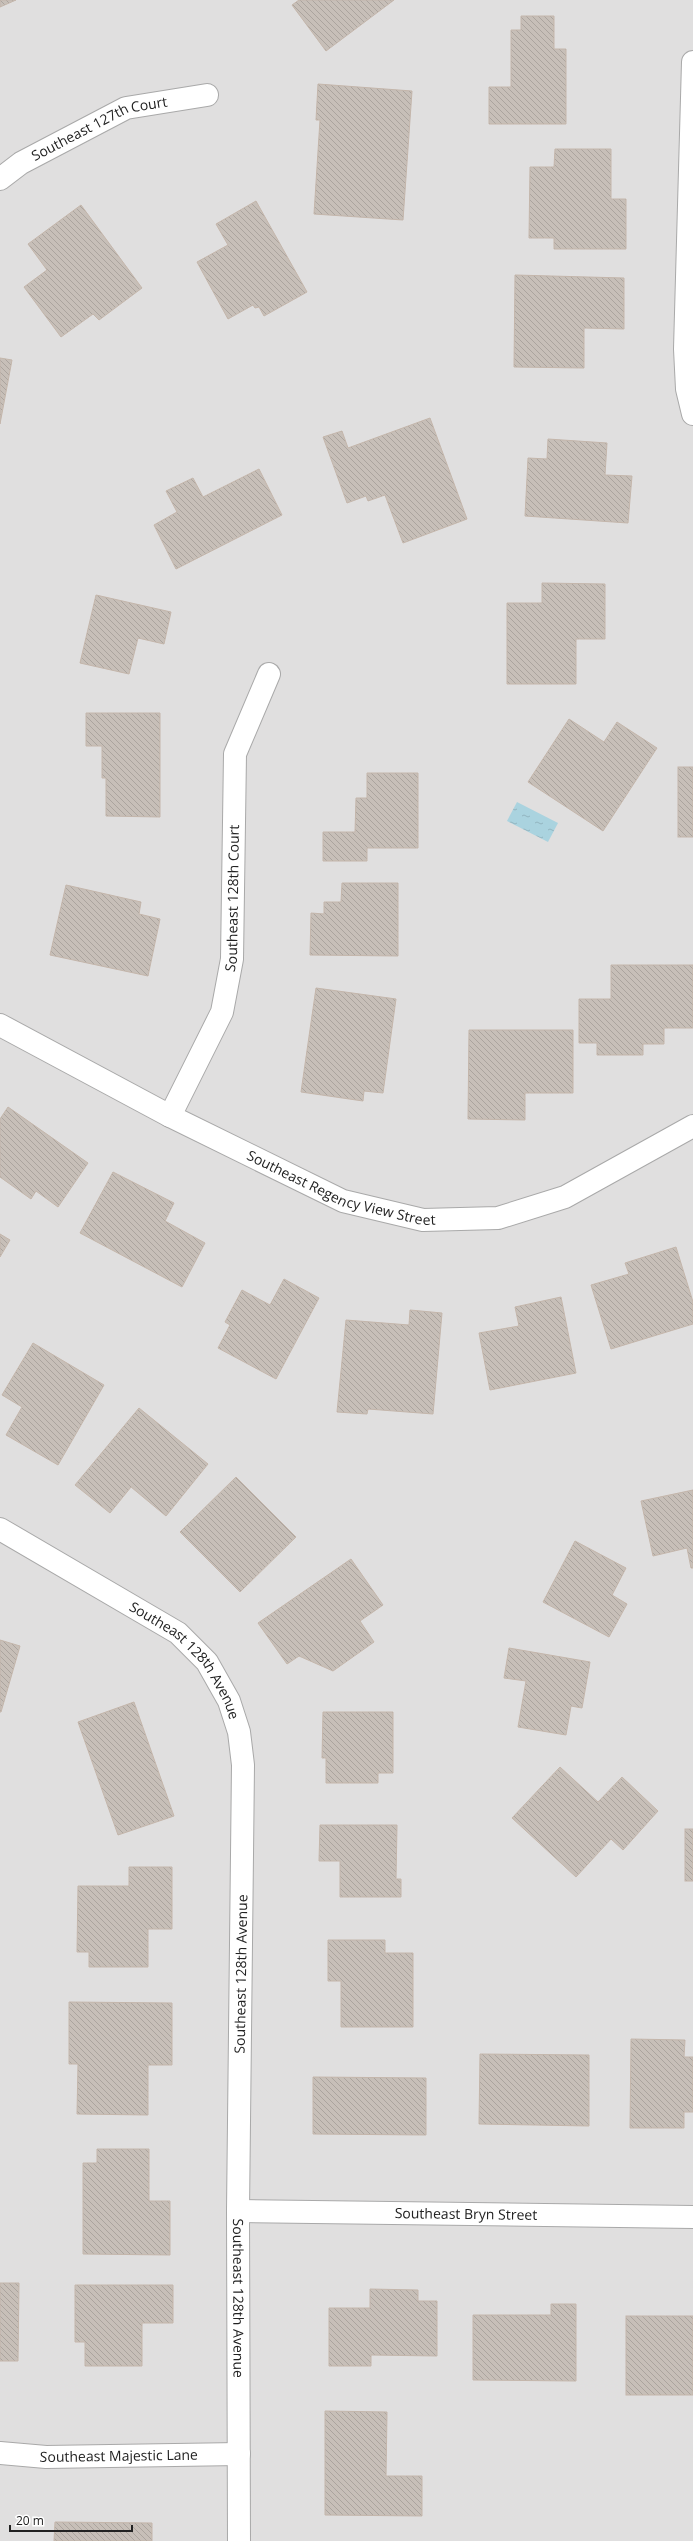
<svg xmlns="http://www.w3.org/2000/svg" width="693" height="2541" font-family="'Open Sans',sans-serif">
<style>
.residential{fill:#e0dfdf}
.water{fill:url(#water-ripples)}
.building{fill:url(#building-back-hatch);stroke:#c4b6ab}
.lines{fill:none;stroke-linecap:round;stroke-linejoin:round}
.minor-casing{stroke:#a9a9a9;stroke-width:24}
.minor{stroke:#fff;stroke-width:22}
.labels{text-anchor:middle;stroke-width:3.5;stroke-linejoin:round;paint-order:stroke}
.street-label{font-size:14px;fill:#222;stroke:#fff}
</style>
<defs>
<pattern id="water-ripples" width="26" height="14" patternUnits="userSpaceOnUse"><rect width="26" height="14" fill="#aad3df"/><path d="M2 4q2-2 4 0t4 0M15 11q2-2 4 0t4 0" fill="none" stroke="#92b5bf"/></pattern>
<pattern id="building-back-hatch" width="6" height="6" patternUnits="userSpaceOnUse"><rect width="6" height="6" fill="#c7bfb8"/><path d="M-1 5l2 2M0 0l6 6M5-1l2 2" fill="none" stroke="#aba49e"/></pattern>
</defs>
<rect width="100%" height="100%" fill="#f2efe9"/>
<rect class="residential" x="0" y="0" width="693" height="2541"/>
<path class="water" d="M 517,802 L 558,823 L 548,842 L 507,821 Z"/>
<g class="building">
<path d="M 0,0 L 16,0 L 0,7 Z"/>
<path d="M 299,0 L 394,0 L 326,51 L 292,5 Z"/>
<path d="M 521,16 L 554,16 L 554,49 L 566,49 L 566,124 L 489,124 L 489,87 L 511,87 L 511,30 L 521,30 Z"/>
<path d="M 318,84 L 412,91 L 403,220 L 314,214 L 320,120 L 316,120 Z"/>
<path d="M 555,149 L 611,149 L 611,199 L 626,199 L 626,249 L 554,249 L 554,238 L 529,238 L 530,167 L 554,167 Z"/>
<path d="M 256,201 L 307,292 L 264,316 L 259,307 L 255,308 L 253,305 L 228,319 L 197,262 L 228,245 L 216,224 Z"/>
<path d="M 81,205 L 142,288 L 99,320 L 93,314 L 61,337 L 24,287 L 47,270 L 28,244 Z"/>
<path d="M 515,275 L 624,278 L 624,329 L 584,328 L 584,368 L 514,367 Z"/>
<path d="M 0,358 L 12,360 L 0,424 Z"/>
<path d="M 430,418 L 467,519 L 403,543 L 385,495 L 368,501 L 366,496 L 347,503 L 323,437 L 342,431 L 348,448 Z"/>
<path d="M 548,439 L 607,443 L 605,475 L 632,476 L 628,523 L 525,516 L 528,458 L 547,459 Z"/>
<path d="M 259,469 L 282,515 L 176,569 L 154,525 L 177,512 L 166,491 L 193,478 L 203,497 Z"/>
<path d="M 542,583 L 605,584 L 605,639 L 576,639 L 576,684 L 507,684 L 507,603 L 542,603 Z"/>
<path d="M 96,595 L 171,612 L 164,644 L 138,638 L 129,674 L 80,663 Z"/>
<path d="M 86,713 L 160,713 L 160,817 L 106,816 L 106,778 L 102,778 L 102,746 L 86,746 Z"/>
<path d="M 569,719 L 604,742 L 617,722 L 657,748 L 603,831 L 528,782 Z"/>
<rect x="678" y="767" width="15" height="70"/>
<path d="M 367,773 L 418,773 L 418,848 L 367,848 L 367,861 L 323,861 L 323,832 L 355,832 L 356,798 L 367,798 Z"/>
<path d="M 342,883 L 398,883 L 398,956 L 310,955 L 311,913 L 324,914 L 324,902 L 341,902 Z"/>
<path d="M 66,885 L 141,902 L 139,914 L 160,919 L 148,976 L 50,955 Z"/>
<path d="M 611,965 L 693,965 L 693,1028 L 664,1028 L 664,1044 L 643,1044 L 643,1055 L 597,1055 L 597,1043 L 579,1043 L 579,999 L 611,999 Z"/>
<path d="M 316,988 L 396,999 L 383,1093 L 364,1091 L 363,1101 L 301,1092 Z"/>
<path d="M 469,1030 L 573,1030 L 573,1093 L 525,1093 L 525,1120 L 468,1119 Z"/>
<path d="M 8,1107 L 88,1163 L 58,1207 L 36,1191 L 31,1199 L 0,1177 L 0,1119 Z"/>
<path d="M 113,1172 L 174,1203 L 165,1221 L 205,1243 L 182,1287 L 80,1233 Z"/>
<path d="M 0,1234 L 10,1240 L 0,1257 Z"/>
<path d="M 676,1247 L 693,1302 L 693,1324 L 611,1349 L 591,1285 L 629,1274 L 625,1263 Z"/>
<path d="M 284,1279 L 319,1298 L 276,1379 L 218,1348 L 230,1325 L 225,1322 L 242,1290 L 270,1305 Z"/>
<path d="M 561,1297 L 576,1373 L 490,1390 L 479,1333 L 519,1326 L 515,1307 Z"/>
<path d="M 410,1310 L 442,1313 L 433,1414 L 368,1409 L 367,1414 L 337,1412 L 346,1320 L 409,1325 Z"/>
<path d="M 33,1343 L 104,1385 L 58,1465 L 6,1435 L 22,1407 L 2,1395 Z"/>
<path d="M 139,1408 L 208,1464 L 166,1516 L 131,1487 L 110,1513 L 75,1485 Z"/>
<path d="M 236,1477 L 296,1537 L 240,1592 L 180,1532 Z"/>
<path d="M 693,1490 L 693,1568 L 691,1568 L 687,1548 L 653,1556 L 641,1501 Z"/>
<path d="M 575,1541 L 626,1568 L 612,1595 L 627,1604 L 609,1637 L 543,1602 Z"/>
<path d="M 351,1559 L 383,1605 L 360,1621 L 374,1642 L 333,1671 L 299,1656 L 287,1664 L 258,1623 Z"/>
<path d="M 0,1640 L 20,1646 L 1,1712 L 0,1712 Z"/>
<path d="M 509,1648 L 590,1662 L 582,1708 L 571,1706 L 566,1735 L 518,1727 L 526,1681 L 504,1678 Z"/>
<path d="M 134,1702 L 174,1816 L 118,1835 L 78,1722 Z"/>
<path d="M 323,1712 L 393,1712 L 393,1773 L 378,1773 L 378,1783 L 326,1783 L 326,1758 L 322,1758 Z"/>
<path d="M 560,1767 L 598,1802 L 622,1777 L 658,1811 L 623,1850 L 611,1839 L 576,1877 L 512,1818 Z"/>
<path d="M 320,1825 L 397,1825 L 396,1879 L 401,1879 L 401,1897 L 340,1897 L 340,1861 L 319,1861 Z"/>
<rect x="685" y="1829" width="8" height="52"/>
<path d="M 129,1867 L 172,1867 L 172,1929 L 148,1929 L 148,1967 L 89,1967 L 89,1952 L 77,1952 L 78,1886 L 129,1886 Z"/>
<path d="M 328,1940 L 385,1940 L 385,1953 L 413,1953 L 413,2027 L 341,2027 L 341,1981 L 328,1981 Z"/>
<path d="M 69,2002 L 172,2003 L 172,2065 L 148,2065 L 148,2115 L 77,2114 L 78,2064 L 69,2064 Z"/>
<path d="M 631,2039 L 685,2040 L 684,2057 L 693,2057 L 693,2112 L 684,2112 L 684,2128 L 630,2128 Z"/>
<path d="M 480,2054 L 589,2055 L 589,2126 L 479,2124 Z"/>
<path d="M 313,2077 L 426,2078 L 426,2135 L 313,2134 Z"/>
<path d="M 97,2149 L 149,2149 L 149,2201 L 170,2201 L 170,2255 L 83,2254 L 83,2163 L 97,2163 Z"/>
<path d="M 0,2283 L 19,2283 L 18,2361 L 0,2361 Z"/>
<path d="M 75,2285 L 173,2285 L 173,2323 L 142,2323 L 142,2366 L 85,2366 L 85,2342 L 75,2342 Z"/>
<path d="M 370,2289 L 418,2290 L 418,2301 L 437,2301 L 437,2356 L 371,2355 L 371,2366 L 329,2366 L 329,2308 L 370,2308 Z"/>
<path d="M 551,2304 L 576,2304 L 576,2381 L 473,2380 L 473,2315 L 551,2315 Z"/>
<rect x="626" y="2316" width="67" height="79"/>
<path d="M 325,2411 L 387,2412 L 386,2476 L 422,2476 L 422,2516 L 325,2515 Z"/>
<path d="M 55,2522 L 152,2523 L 152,2541 L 54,2541 Z"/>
</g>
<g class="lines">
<defs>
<g id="minor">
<path d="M 693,62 L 685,349 L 687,389 L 693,414"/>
<path id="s1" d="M 0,179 L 21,163 L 126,108 L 207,95"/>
<path id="s2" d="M 0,1025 L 170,1116 L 343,1201 L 423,1220 L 498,1218 L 565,1197 L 693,1126"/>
<path id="s3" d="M 170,1116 L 222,1012 L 232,959 L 235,754 L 269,674"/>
<path id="s4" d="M 0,1529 L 178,1633 L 207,1662 L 229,1701 L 239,1732 L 243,1765 L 238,2211 L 239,2541"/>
<path id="s5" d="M 238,2211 L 693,2217"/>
<path id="s6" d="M 0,2453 L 46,2457 L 239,2454"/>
</g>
</defs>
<use href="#minor" class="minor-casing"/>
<use href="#minor" class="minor"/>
</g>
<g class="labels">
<g class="street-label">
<text dy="5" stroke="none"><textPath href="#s1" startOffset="113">Southeast 127th Court</textPath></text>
<text dy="5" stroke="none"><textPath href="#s3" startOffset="231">Southeast 128th Court</textPath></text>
<text dy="5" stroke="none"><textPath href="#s2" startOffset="380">Southeast Regency View Street</textPath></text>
<text dy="5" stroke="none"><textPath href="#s4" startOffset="231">Southeast 128th Avenue</textPath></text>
<text transform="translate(241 1974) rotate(-89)" y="5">Southeast 128th Avenue</text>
<text dy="5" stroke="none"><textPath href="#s5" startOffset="228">Southeast Bryn Street</textPath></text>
<text dy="5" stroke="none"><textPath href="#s4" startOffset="891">Southeast 128th Avenue</textPath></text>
<text dy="5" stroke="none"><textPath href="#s6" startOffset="119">Southeast Majestic Lane</textPath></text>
</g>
</g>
<path d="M10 2525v6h122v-6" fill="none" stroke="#222222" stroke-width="2"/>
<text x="16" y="2525" font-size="12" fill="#222222" stroke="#ffffff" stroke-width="3" paint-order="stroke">20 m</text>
</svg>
